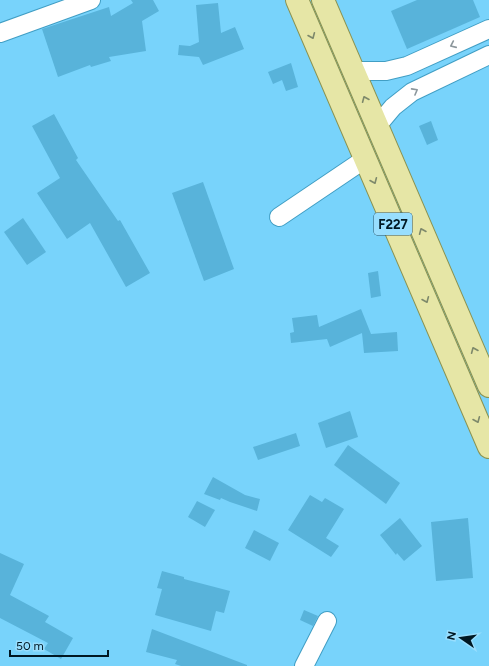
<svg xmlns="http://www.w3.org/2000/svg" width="489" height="666" font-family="Figtree,sans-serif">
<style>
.building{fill:#58b3da}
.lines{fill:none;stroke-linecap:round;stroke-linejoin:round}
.minor-casing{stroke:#419ec4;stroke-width:20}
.major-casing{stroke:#8b9351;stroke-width:24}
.minor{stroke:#fff;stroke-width:18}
.major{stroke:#e6e6a6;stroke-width:22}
.oneway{stroke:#7e896b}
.oneway2{stroke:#8c979c}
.labels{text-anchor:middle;stroke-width:4;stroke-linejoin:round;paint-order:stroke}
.shield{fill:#98defe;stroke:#2e5365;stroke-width:1}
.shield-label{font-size:13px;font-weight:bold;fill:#001823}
</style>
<rect width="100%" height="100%" fill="#78d3fb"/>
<g class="building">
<path d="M 131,0 L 153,0 L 159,11 L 142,21 L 146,51 L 109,57 L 111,61 L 91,67 L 90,65 L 58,77 L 42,29 L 109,7 L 111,16 L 133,3 Z"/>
<path d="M 417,0 L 473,0 L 480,17 L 407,49 L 391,11 Z"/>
<path d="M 218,3 L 221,33 L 235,27 L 244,49 L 203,65 L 199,57 L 178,55 L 179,45 L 190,46 L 199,42 L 196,5 Z"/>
<path d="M 291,63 L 298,87 L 286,91 L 282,80 L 273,84 L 268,72 Z"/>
<path d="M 54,114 L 78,158 L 76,160 L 118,221 L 120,220 L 150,273 L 126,287 L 90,223 L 67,239 L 37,193 L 60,178 L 32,126 Z"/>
<path d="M 431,121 L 438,140 L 427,145 L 419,126 Z"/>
<path d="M 203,182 L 234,269 L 204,281 L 172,193 Z"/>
<path d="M 23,218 L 46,252 L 27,265 L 4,232 Z"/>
<path d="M 378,271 L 381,296 L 371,298 L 368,273 Z"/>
<path d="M 361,309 L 371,334 L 397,332 L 398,351 L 364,353 L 362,333 L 330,347 L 327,339 L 291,343 L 290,333 L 294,332 L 292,318 L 317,315 L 319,327 Z"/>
<path d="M 350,411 L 358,437 L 326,448 L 318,423 Z"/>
<path d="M 296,433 L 300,446 L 258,460 L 253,447 Z"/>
<path d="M 348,445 L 400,483 L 386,504 L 334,465 Z"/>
<path d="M 213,477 L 245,495 L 260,499 L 257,511 L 230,502 L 221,498 L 220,500 L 204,494 Z"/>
<path d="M 310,495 L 322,502 L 325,498 L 344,509 L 326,538 L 339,546 L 331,557 L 288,530 Z"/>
<path d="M 197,501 L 215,510 L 205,527 L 188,517 Z"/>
<path d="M 400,518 L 422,546 L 404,561 L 397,553 L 396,555 L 380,535 Z"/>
<path d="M 468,518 L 473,578 L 436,581 L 431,522 Z"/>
<path d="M 254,530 L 279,543 L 270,561 L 245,548 Z"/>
<path d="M 0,553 L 24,564 L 10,595 L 49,616 L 45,622 L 73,638 L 61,659 L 44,649 L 48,643 L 0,618 Z"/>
<path d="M 162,571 L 184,577 L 184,579 L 230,591 L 224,613 L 216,611 L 211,631 L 155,615 L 162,589 L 157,588 Z"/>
<path d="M 304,610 L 318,616 L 313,626 L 300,620 Z"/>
<path d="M 152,629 L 247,665 L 247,666 L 181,666 L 175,664 L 177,660 L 146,652 Z"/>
</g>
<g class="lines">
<defs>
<g id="minor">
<path d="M 0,33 L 91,0"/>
<path d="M 353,71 L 386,71 L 407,66 L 489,29"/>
<path d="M 377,126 L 393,107 L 412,92 L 489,55"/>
<path d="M 279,217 L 365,159"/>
<path d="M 304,666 L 327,621"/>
</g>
<g id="major">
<path d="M 297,0 L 489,447"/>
<path d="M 323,0 L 489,386"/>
</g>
</defs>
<use href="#minor" class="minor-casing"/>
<use href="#major" class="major-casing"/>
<use href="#minor" class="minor"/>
<use href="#major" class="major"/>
</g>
<defs><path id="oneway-chevron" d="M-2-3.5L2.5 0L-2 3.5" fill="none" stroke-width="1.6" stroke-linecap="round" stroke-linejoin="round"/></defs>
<g class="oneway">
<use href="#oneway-chevron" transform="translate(312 36) rotate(67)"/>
<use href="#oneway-chevron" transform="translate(365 99) rotate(-113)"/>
<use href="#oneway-chevron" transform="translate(374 181) rotate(67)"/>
<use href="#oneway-chevron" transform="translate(422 231) rotate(-113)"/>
<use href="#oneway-chevron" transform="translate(426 300) rotate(67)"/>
<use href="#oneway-chevron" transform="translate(474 350) rotate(-113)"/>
<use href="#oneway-chevron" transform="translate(477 420) rotate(67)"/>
</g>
<g class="oneway2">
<use href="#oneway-chevron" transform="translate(453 45) rotate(156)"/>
<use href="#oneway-chevron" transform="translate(415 91) rotate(-29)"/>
</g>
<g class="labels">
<rect class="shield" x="374" y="213" width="38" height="22" rx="3"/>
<g class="shield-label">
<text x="393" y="229">F227</text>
</g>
</g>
<g transform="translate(461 638) rotate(283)" stroke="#98defe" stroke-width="3" paint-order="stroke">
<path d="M0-3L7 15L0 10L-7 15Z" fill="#001823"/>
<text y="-6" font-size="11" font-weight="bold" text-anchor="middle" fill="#001823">N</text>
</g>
<path d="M10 650v6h98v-6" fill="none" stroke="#001823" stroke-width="2"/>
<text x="16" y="650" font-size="12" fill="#001823" stroke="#98defe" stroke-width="3" paint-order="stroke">50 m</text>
</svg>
